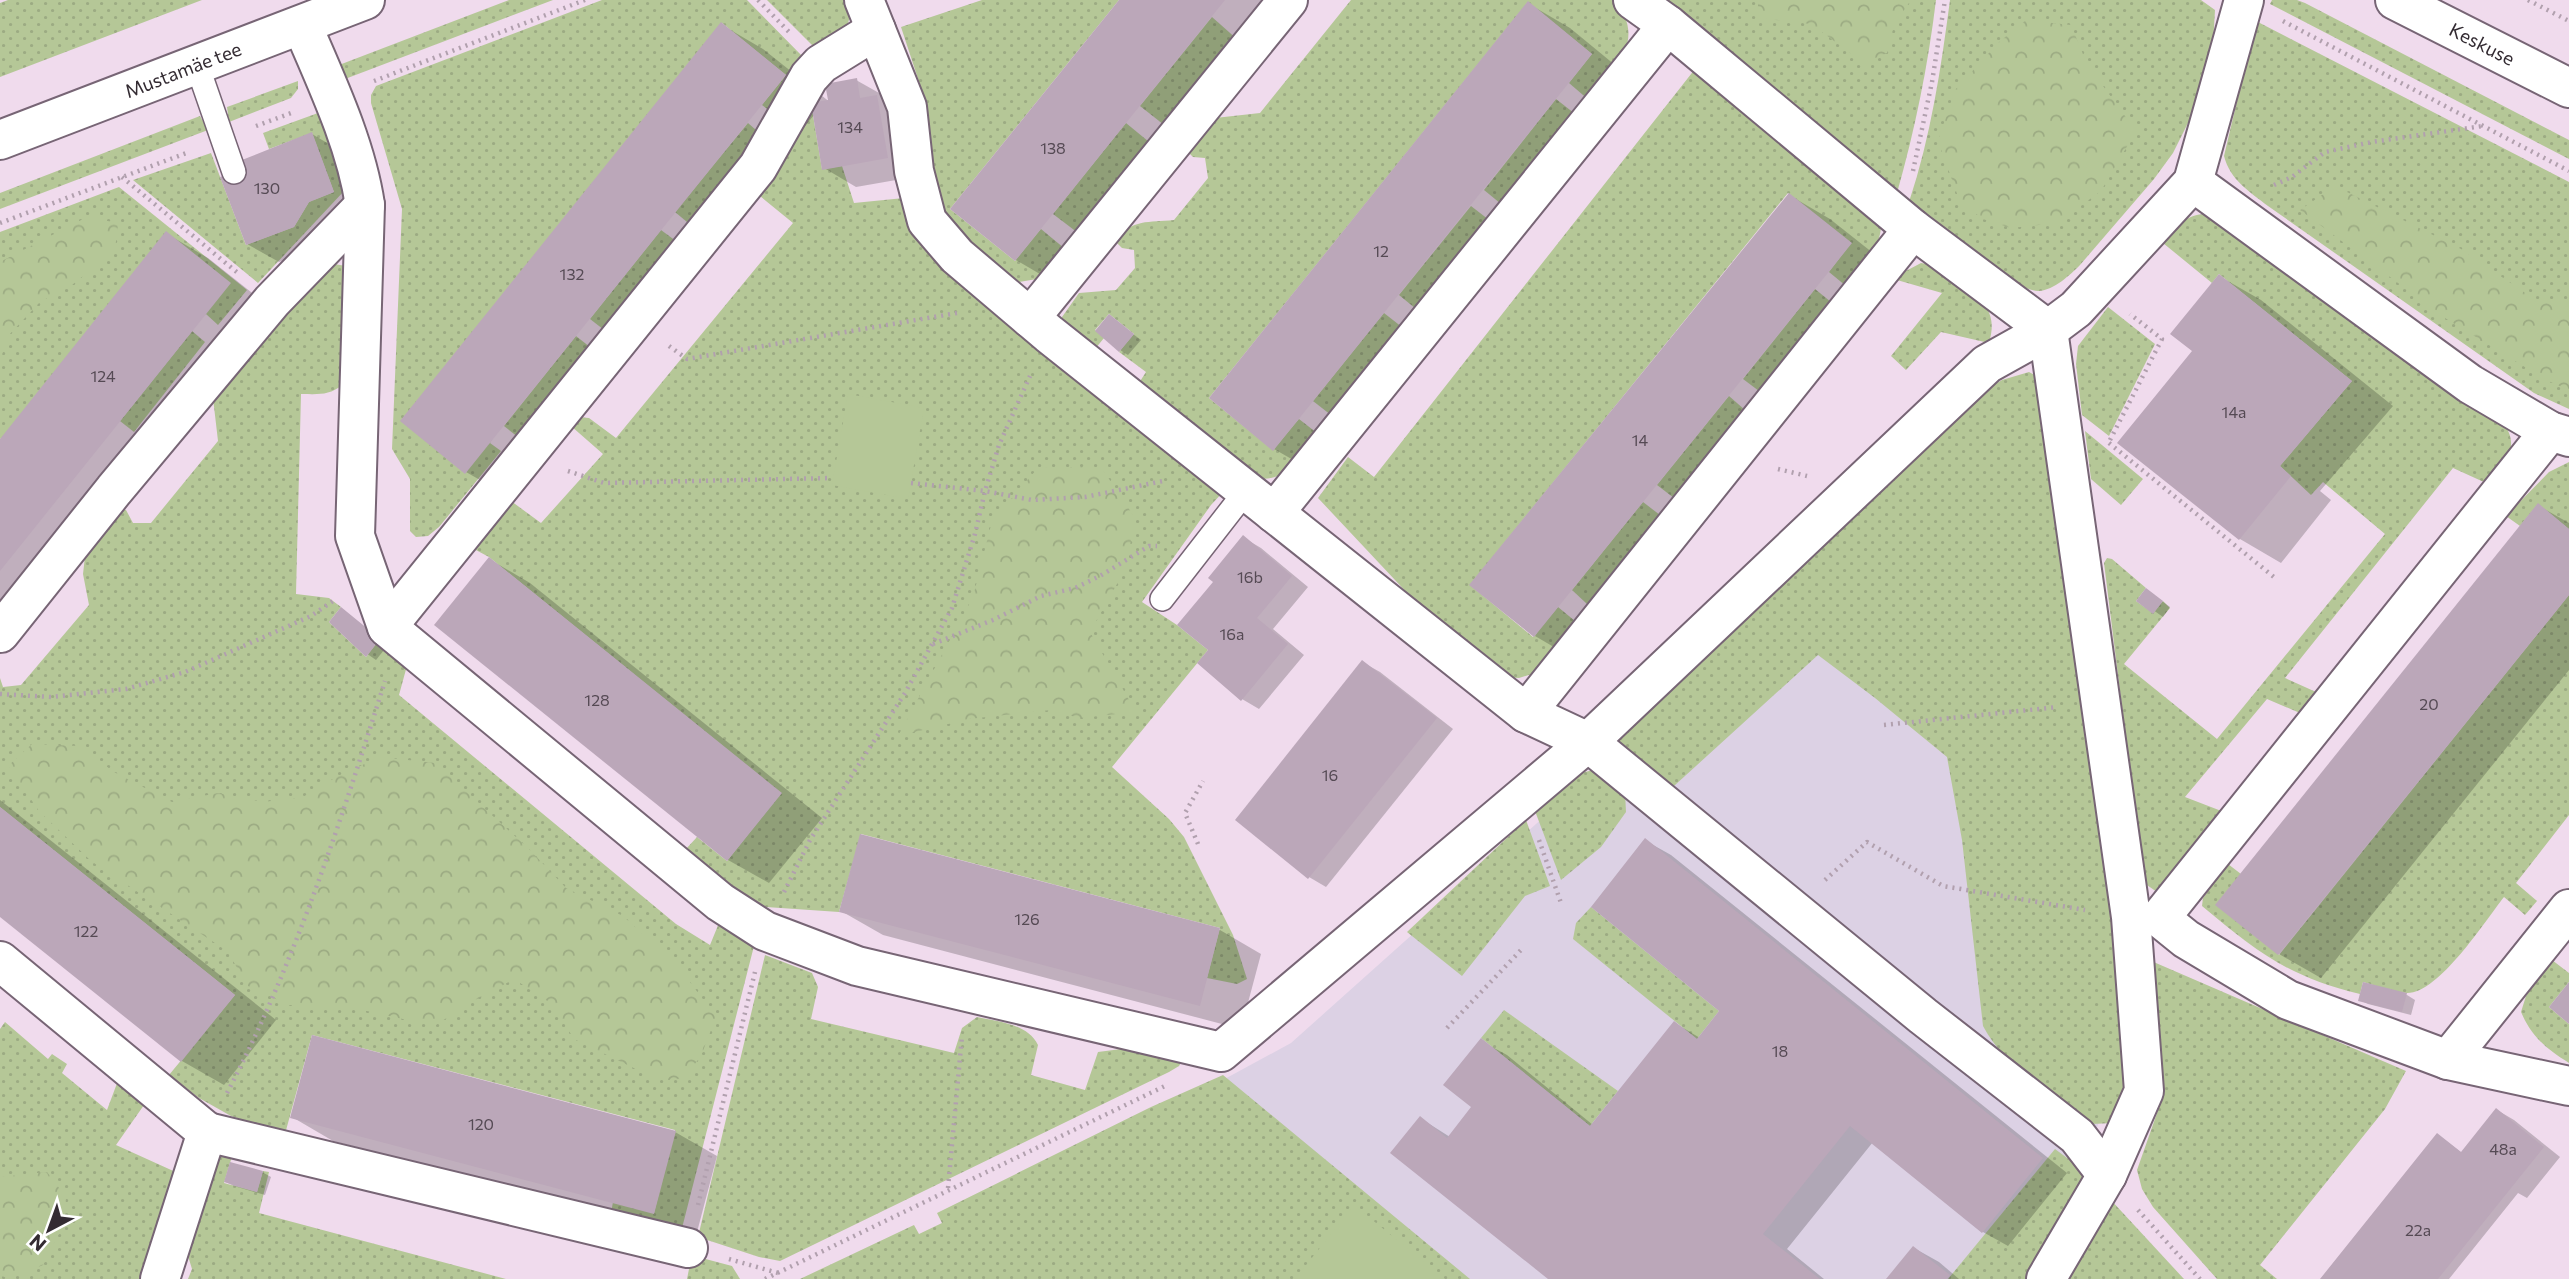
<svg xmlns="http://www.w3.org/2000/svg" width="2569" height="1279" font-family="Commissioner,sans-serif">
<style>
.education{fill:#dcd1e4}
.grass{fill:url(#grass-dots)}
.forest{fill:url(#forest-crowns)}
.pitch{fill:#b5c797}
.shadow{fill:#0003}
.building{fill:#bba7b9}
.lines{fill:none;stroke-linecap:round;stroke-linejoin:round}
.service-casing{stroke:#776575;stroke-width:26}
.minor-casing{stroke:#776575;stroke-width:42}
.secondary-casing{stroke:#776575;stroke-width:42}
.path{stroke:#b1a0ae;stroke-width:4.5;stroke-dasharray:2 5;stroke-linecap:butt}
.service{stroke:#fff;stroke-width:23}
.minor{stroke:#fff;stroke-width:38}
.secondary{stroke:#fff;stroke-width:38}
.labels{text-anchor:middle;stroke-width:6;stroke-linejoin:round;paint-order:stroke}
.number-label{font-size:16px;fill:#554a54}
.street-label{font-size:19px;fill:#332b32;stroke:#fff}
</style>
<defs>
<pattern id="grass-dots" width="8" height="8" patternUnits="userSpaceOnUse" patternTransform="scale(1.75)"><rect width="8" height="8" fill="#b5c797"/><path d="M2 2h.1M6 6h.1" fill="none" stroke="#9cab83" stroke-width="1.8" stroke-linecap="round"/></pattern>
<pattern id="forest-crowns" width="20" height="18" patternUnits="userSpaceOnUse" patternTransform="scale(1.75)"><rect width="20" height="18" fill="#b5c797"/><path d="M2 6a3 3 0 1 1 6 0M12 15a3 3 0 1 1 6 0" fill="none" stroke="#9cab83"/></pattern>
</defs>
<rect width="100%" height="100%" fill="#f0dbed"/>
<path class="education" d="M 1783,603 L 2096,855 L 2115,1084 L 2070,1192 L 2007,1279 L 857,1279 L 1291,1043 Z"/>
<g class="grass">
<path d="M 8,0 L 202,0 L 0,77 L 0,3 Z"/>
<path d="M 509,0 L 553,0 L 345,79 L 339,65 Z"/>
<path d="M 602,0 L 747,0 L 805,59 L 775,115 L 762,105 L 786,75 L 722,23 L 490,443 L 501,451 L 439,527 L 428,536 L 416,537 L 410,531 L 410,479 L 392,449 L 402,209 L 371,103 L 371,95 L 376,86 Z"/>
<path d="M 767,0 L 850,0 C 852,33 842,31 817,50 Z"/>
<path d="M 982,0 L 1119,0 L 950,209 L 1015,261 L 1041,229 L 1070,253 L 1043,278 L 1019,282 L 1003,278 L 963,246 L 939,203 L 924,97 L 901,27 Z"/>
<path d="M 1351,0 L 1613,0 C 1649,37 1614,72 1590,101 L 1569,83 L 1592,54 L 1528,2 L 1209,398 L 1273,450 L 1299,419 L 1322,437 C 1303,457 1287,483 1256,478 L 1137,386 L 1146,372 L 1119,352 L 1134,334 L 1109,314 L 1095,330 L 1104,338 L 1095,349 L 1063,322 L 1062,317 L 1079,293 L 1116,290 L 1135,268 L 1134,250 L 1122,248 L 1115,241 C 1133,218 1148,223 1174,220 L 1208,178 L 1205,158 L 1193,157 L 1189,153 L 1189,145 L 1215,118 L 1260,113 Z"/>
<path d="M 1655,0 L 1936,0 C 1928,66 1915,129 1897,193 Z"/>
<path d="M 1950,0 L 2201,0 L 2215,10 L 2213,45 L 2198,103 L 2173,153 L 2154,179 L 2080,265 C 2070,275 2054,290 2039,291 C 2012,292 1934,221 1909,202 C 1931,136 1941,68 1950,0 Z"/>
<path d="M 2272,0 L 2297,0 L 2305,3 L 2569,140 L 2569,159 L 2270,4 Z"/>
<path d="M 1212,17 L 1238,40 L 1168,128 L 1140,106 Z"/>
<path d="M 2256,21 L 2569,182 L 2569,409 L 2534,393 L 2268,206 C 2250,192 2230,180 2224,156 Z"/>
<path d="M 1695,69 L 1881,222 C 1882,249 1862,266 1846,286 L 1829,272 L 1851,243 L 1788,193 L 1470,585 L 1533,637 L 1558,607 L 1575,621 L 1532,674 L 1519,678 L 1502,677 L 1441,629 L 1318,498 L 1348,457 L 1374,477 Z"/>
<path d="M 298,81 L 298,89 L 291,98 L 229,122 L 227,107 Z"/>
<path d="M 1556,99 L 1579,117 L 1506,208 L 1484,190 Z"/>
<path d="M 811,103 L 822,169 L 842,166 L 854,203 L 904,198 L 928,253 L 1021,330 L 1224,491 L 1211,505 L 1142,602 L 1177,625 L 1208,650 L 1112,767 L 1169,819 L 1184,837 L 1233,935 L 1247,979 L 1237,984 L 1207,978 L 1220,928 L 861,834 L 839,912 L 766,907 L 738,890 L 686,849 L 697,837 L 727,861 L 781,793 L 489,557 L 474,549 L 511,501 L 541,523 L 603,454 L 571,426 L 578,417 L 589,418 L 616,438 L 793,223 L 760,196 Z"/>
<path d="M 318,113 L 345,190 L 258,283 L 133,180 L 211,153 L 246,245 L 294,227 L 309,202 L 334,192 L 312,133 L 269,149 L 263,133 Z"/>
<path d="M 200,116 L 208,130 L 0,209 L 0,193 Z"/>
<path d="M 748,123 L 764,137 L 693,227 L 675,212 Z"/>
<path d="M 1126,123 L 1154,146 L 1082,236 L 1053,214 Z"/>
<path d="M 119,187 L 247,290 L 218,325 L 206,314 L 0,439 L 0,232 Z"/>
<path d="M 1471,206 L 1493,223 L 1421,313 L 1399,295 Z"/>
<path d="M 2209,214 L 2503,422 C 2522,449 2504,463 2486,483 L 2453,468 L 2285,678 L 2316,692 L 2300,713 L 2267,699 L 2185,797 L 2224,812 L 2157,892 L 2144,883 L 2104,563 L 2107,558 L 2112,559 L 2146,588 L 2136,601 L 2153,613 L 2163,601 L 2170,608 L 2124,664 L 2217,739 L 2385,534 L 2323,482 L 2311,495 L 2280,466 L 2352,381 L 2219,274 L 2212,283 L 2163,243 C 2177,226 2186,213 2209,214 Z"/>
<path d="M 661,230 L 680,244 L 608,333 L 590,319 Z"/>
<path d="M 1921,263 L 1936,266 L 1987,308 C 1993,320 1993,329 1989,343 L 1941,332 L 1906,370 L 1891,356 L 1942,293 L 1897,280 L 1904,272 Z"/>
<path d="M 334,264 L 346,266 L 342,385 C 329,396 317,394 301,394 L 296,594 L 329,598 L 341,607 L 329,622 L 366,657 L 380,639 L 408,662 L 399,695 L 676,924 L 710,945 L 719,923 L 754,946 L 680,1236 L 610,1218 L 613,1202 L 654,1213 L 675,1130 L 312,1035 L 285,1134 L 231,1116 L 199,1098 L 169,1075 L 235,995 L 0,807 L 0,678 L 3,687 L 21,685 L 89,605 L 83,574 L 86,548 L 117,508 L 126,510 L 133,523 L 151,523 L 218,441 L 213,398 L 222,376 Z"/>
<path d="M 1815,289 L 1831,302 L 1759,391 L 1743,379 Z"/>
<path d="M 2108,307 L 2155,344 L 2109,436 L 2082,415 L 2076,364 L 2078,346 Z"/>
<path d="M 1384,313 L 1407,331 L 1336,419 L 1313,401 Z"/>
<path d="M 192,331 L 205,342 L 134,432 L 120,421 Z"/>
<path d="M 576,336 L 595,351 L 523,441 L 504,426 Z"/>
<path d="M 2029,372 L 2038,377 L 2116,920 L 2134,1089 L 2114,1123 L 2092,1124 L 2082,1117 C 2046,1090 2004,1066 1983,1026 L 1962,840 L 1947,757 L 1875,698 L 1818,655 L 1674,786 L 1613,741 L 1980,393 L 2002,380 Z"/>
<path d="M 1729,396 L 1745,410 L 1674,498 L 1657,485 Z"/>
<path d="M 2085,431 L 2143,479 L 2121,505 L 2091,479 Z"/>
<path d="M 2569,462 L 2569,529 L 2538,504 L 2520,526 L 2506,516 L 2549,472 Z"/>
<path d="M 1643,502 L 1660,515 L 1587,604 L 1572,590 Z"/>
<path d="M 2569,595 L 2569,815 L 2516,883 L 2537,901 L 2525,915 L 2504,897 C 2485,921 2438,995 2406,993 C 2392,992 2377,986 2363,982 L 2360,994 C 2289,977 2257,952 2202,906 L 2203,898 L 2228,864 L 2241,874 L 2279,955 Z"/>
<path d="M 1589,771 L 1599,771 L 1625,792 L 1626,812 L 1601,847 L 1561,880 L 1535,811 L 1574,775 Z"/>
<path d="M 1526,820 L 1550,886 L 1525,896 L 1462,976 L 1407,932 Z"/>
<path d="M 1591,907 L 1719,1011 L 1697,1039 L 1573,939 L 1576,923 Z"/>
<path d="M 765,955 L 812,973 L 818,987 L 811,1019 L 954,1053 L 962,1028 L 977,1017 C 998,1022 1027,1023 1038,1045 L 1031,1075 L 1085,1090 L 1098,1052 L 1129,1048 L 1182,1061 L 1179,1066 L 1169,1072 L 780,1261 L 759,1257 L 698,1237 Z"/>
<path d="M 2149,960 L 2406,1071 L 2385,1109 L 2260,1265 L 2277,1279 L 2217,1279 L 2153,1207 L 2142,1189 L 2137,1170 L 2162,1099 Z"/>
<path d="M 2552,960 L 2569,973 L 2569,982 L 2549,1007 L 2569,1024 L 2569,1063 C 2545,1048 2532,1037 2521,1012 L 2526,996 Z"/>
<path d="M 1504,1010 L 1618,1091 L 1590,1126 L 1481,1038 Z"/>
<path d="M 5,1022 L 48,1059 L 52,1054 L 67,1064 L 62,1073 L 107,1110 L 119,1078 L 144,1105 L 116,1145 L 180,1174 L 147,1279 L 0,1279 L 0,1029 Z"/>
<path d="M 1223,1075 L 1470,1279 L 800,1279 L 914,1225 L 919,1234 L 942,1223 L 937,1213 L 1151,1107 Z"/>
<path d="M 2055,1149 L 2090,1175 L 2026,1279 L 1948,1279 Z"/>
<path d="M 224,1151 L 233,1153 L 224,1183 L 257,1192 L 263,1171 L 269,1172 L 259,1213 L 506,1279 L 188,1279 L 192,1269 L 184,1243 L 216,1156 Z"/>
<path d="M 2110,1199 L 2184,1279 L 2064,1279 Z"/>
<path d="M 698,1257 L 732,1266 L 740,1279 L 687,1279 L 690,1264 Z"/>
</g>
<g class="forest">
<path d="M 1758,0 L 1911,0 L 1894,25 L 1887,53 L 1864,63 L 1811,24 L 1758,18 Z"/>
<path d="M 2026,20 L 2071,25 L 2087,64 L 2136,131 L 2101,191 L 2057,223 L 2011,228 L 1983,219 L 1960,202 L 1938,141 L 1955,90 L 1999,42 Z"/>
<path d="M 2335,186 L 2461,249 L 2534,299 L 2569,302 L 2569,390 L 2546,380 L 2445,318 L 2300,210 Z"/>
<path d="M 87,217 L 118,223 L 115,250 L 72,285 L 40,302 L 8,336 L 0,361 L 0,262 Z"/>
<path d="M 1101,467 L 1135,518 L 1126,568 L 1090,632 L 1136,712 L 1079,718 L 1051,710 L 969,719 L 898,736 L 973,597 L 992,521 L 1038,468 Z"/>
<path d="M 32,744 L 79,746 L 114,772 L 172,802 L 218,793 L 263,802 L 303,797 L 338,776 L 380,757 L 435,763 L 530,850 L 566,888 L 623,916 L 678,966 L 716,1017 L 701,1056 L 684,1078 L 669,1080 L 648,1075 L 574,1039 L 552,1004 L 514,979 L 475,1000 L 434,1026 L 367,1011 L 289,1005 L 248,986 L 227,951 L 91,861 L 39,811 L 8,766 Z"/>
<path d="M 47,1172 L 66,1197 L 64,1224 L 43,1265 L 9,1279 L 0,1275 L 0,1177 Z"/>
</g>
<g class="pitch">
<path d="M 848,394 L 924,408 L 908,499 L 832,485 Z"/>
<path d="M 1354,1205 L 1445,1279 L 1295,1279 Z"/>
</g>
<g class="shadow">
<path d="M 1121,0 L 1283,0 L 1057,284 L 1016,260 L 952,208 Z"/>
<path d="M 1529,4 L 1570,28 L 1632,79 L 1316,473 L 1274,449 Z"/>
<path d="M 722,25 L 763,49 L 831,103 L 856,80 L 888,98 L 919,176 L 856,187 L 824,168 L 814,115 L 508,496 L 466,472 Z"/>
<path d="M 312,134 L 344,153 L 365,211 L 326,245 L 279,262 L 247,244 L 247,169 Z"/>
<path d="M 1789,195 L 1830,219 L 1892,268 L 1576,660 L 1535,636 Z"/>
<path d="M 167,234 L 208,258 L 271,308 L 0,646 L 0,442 Z"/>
<path d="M 2219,276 L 2261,300 L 2393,406 L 2320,491 L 2331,500 L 2281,563 L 2240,539 L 2194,350 Z"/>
<path d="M 1109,316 L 1141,340 L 1128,355 L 1120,350 Z"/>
<path d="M 2539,506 L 2569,523 L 2569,670 L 2321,978 L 2279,954 L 2218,904 Z"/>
<path d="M 1244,538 L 1261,548 L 1308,587 L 1273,629 L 1304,655 L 1259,709 L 1242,699 L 1210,650 L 1215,581 Z"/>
<path d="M 489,559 L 530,583 L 822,818 L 769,883 L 728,860 Z"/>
<path d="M 2154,595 L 2170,607 L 2163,617 L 2139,600 Z"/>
<path d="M 342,609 L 388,645 L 376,660 L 353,644 Z"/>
<path d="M 1362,662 L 1380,672 L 1453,729 L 1326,887 L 1309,877 Z"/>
<path d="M 0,800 L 276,1020 L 224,1085 L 182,1061 L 0,915 Z"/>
<path d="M 862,836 L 1220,930 L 1261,954 L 1241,1029 L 883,935 L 841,911 Z"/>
<path d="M 1646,841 L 1671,855 L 2067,1173 L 2008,1246 L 1983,1232 L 1873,1142 L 1787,1249 L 1824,1279 L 1550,1279 L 1420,1118 L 1450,1137 L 1474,1107 L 1481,1041 L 1507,1055 L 1593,1125 L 1675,1023 L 1700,1038 L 1722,1010 Z"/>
<path d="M 2364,984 L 2407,995 L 2415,1000 L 2411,1015 L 2368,1004 L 2360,1000 Z"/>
<path d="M 2497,1110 L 2514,1120 L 2560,1157 L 2527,1198 L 2518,1193 L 2449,1279 L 2322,1279 L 2438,1135 L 2462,1153 Z"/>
<path d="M 292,1117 L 675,1132 L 717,1156 L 696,1236 L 333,1141 Z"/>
<path d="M 262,1172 L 271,1177 L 265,1195 L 234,1186 L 226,1182 Z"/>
<path d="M 1914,1248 L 1939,1262 L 1959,1279 L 1889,1279 Z"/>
</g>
<g class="building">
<path d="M 1119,0 L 1225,0 L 1015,261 L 950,209 Z"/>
<path d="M 1528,1 L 1592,54 L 1273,451 L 1209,398 Z"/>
<path d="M 721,22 L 786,75 L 465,474 L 400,421 Z"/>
<path d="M 857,78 L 860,98 L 877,95 L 888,158 L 822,170 L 811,103 L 828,100 L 825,84 Z"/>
<path d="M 312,132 L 334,192 L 309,202 L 294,227 L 246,245 L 220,177 L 245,168 L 242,160 Z"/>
<path d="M 1789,193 L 1852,243 L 1534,637 L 1469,585 Z"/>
<path d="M 166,231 L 231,283 L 0,571 L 0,439 Z"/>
<path d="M 2219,274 L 2352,381 L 2280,466 L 2291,476 L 2239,540 L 2117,443 L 2192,351 L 2170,334 Z"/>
<path d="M 1109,314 L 1134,334 L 1119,352 L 1095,331 Z"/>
<path d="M 2538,503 L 2569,529 L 2569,595 L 2278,955 L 2215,905 Z"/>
<path d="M 1243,535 L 1292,576 L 1257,618 L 1288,644 L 1241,701 L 1197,663 L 1208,650 L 1177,625 L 1213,582 L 1208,578 Z"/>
<path d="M 489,557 L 782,793 L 727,861 L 434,625 Z"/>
<path d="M 2146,588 L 2163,601 L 2153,614 L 2136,601 Z"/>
<path d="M 341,607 L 380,639 L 366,657 L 329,622 Z"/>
<path d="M 1362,660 L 1437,718 L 1308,879 L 1235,820 Z"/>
<path d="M 0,807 L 235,995 L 181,1062 L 0,917 Z"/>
<path d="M 860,834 L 1220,928 L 1200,1006 L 839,912 Z"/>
<path d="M 1645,838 L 2043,1158 L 1982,1233 L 1850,1126 L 1763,1234 L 1820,1279 L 1548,1279 L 1390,1153 L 1420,1116 L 1447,1138 L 1471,1107 L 1443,1085 L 1481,1038 L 1590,1126 L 1674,1021 L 1697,1039 L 1719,1011 L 1591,907 Z"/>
<path d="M 2363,982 L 2407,993 L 2402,1012 L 2358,1001 Z"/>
<path d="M 2569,982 L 2569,1024 L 2549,1007 Z"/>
<path d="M 312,1035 L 676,1131 L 654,1214 L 290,1118 Z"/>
<path d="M 2496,1108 L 2544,1147 L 2438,1279 L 2320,1279 L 2437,1133 L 2461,1152 Z"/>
<path d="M 230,1162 L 263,1171 L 257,1192 L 224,1182 Z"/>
<path d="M 1913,1246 L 1950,1275 L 1947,1279 L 1886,1279 Z"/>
</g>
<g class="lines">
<defs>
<g id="service">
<path d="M 197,65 L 234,172"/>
<path d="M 1162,599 L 1246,491"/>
</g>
<g id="minor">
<path d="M 864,0 L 907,107 L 914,171 L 927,221 L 957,256 L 1049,334 L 1526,713 L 1588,742 L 1923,1016 L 2077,1136 L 2107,1175"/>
<path d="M 1633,0 L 1668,25 L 1913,229 L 2048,330 L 2131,917 L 2144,1091 L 2107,1175 L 2046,1279"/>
<path d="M 302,25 C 326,81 356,144 365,205 L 355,536 L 387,627 L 720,902 L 765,931 L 857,966 L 1221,1052 L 1588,742 L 1987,364 L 2048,330 L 2076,309 L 2193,182 L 2244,0"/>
<path d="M 2193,182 L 2470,384 L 2550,431 L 2569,437"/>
<path d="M 1030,318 L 1288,0"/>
<path d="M 2550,431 L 2160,918 L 2186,939 L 2288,1000 L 2448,1060 L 2569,1086"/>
<path d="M 1274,513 L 1668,25"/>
<path d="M 387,627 L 758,167 L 809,77 L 821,64 L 876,30"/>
<path d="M 0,633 L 114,490 L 272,301 L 365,205"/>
<path d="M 1526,713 L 1913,229"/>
<path d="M 0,961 L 207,1132"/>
<path d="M 2448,1060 L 2569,909"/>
<path d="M 160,1279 L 207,1132 L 688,1248"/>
</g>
<g id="secondary">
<path d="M 2395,0 L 2569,88"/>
<path d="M 0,140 L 365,0"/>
</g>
</defs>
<use href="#service" class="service-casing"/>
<use href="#minor" class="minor-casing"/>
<use href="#secondary" class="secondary-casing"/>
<g class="path">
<path d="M 758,0 L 791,34"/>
<path d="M 2528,0 L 2569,21"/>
<path d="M 2283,21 L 2569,171"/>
<path d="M 374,81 L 585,0"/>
<path d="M 256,126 L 294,112"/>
<path d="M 1913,171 L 1932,82 L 1945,0"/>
<path d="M 122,177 L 239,274"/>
<path d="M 2274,185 L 2292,177 L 2325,152 L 2372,142 L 2483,126"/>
<path d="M 0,223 L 189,152"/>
<path d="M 669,346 L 687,359 L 957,313"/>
<path d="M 2110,440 L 2162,339 L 2130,314"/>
<path d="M 2109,443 L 2274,577"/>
<path d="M 1778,469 L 1807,476"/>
<path d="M 568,471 L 604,483 L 831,478"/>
<path d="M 911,483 L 985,491 L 1032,500 L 1085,497 L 1163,481"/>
<path d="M 933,644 L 993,620 L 1041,596 L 1075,588 L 1100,576 L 1149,546 L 1157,546"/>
<path d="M 0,694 L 51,697 L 126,689 L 185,672 L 311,616 L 333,601"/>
<path d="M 1884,725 L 2058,707"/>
<path d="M 1539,840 L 1561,903"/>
<path d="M 1198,844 L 1185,813 L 1203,781"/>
<path d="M 1825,880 L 1867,842 L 1943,886 L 2085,910"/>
<path d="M 784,892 L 810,840 L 905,693 L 952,608 L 975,534 L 985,491 L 999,445 L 1030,376"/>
<path d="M 1447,1028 L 1521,950"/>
<path d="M 227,1093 C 295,963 341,821 385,681"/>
<path d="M 948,1188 L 962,1036"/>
<path d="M 698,1205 L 755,972"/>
<path d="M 2138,1210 L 2200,1279"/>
<path d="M 729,1259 L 778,1273"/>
<path d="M 765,1279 L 1167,1085"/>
</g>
<use href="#service" class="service"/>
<use href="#minor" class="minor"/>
<use href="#secondary" class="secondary"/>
</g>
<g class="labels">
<g class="number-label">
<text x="850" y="133">134</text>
<text x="1053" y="154">138</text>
<text x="267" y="194">130</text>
<text x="1381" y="257">12</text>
<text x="572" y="280">132</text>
<text x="103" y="382">124</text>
<text x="2234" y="418">14a</text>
<text x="1640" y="446">14</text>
<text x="1250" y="583">16b</text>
<text x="1232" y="640">16a</text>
<text x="597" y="706">128</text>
<text x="2429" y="710">20</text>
<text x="1330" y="781">16</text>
<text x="1027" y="925">126</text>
<text x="86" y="937">122</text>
<text x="1780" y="1057">18</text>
<text x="481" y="1130">120</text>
<text x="2503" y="1155">48a</text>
<text x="2418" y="1236">22a</text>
</g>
<g class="street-label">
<text transform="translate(2482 44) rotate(27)" y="7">Keskuse</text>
<text transform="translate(183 70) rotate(-21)" y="7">Mustamäe tee</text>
</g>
</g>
<g transform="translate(49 1230) rotate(221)" stroke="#ffffff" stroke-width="5" paint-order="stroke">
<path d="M0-5L12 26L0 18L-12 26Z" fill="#332b32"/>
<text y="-10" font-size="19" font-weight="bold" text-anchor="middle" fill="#332b32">N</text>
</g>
</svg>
